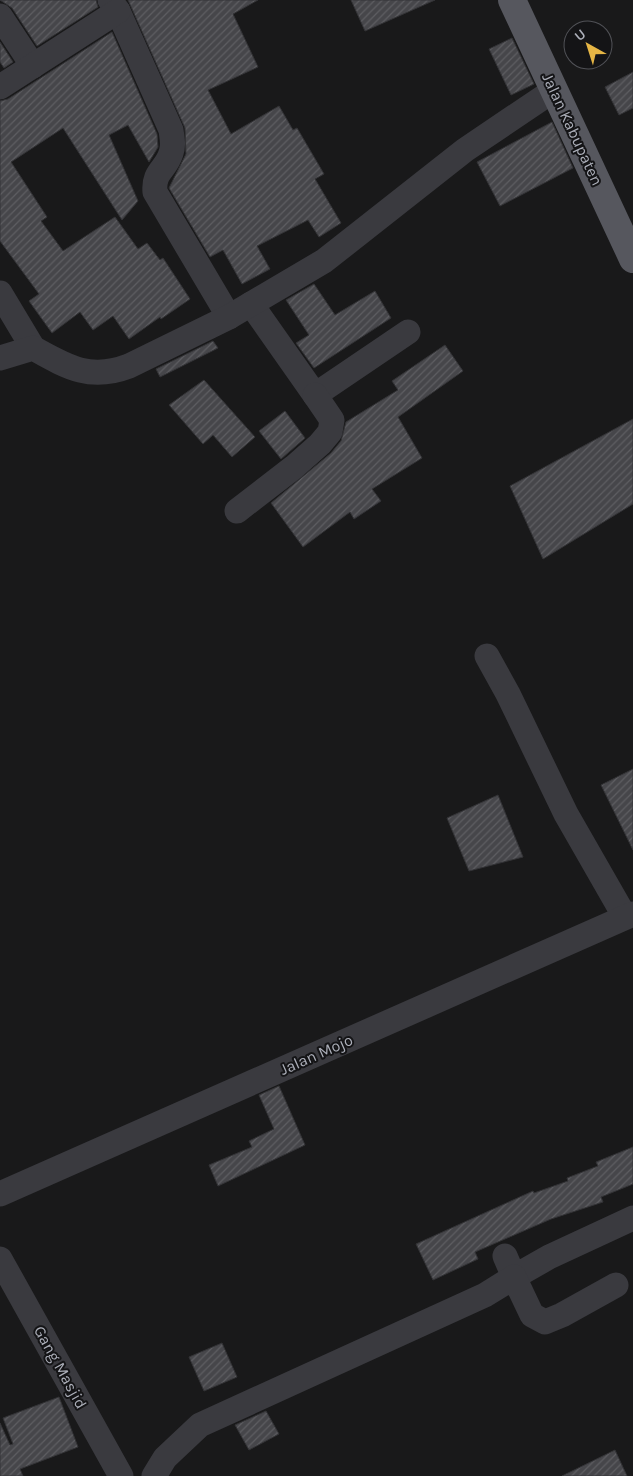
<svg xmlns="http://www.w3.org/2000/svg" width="633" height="1476" font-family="Karla,sans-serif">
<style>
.building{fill:url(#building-hatch);stroke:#333336}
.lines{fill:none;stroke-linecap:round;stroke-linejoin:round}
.minor{stroke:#3a3a3f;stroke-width:25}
.major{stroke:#56575e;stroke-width:28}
.labels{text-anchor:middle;stroke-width:4;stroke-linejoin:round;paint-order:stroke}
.street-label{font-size:16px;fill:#acafb9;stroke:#141416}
</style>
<defs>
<pattern id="building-hatch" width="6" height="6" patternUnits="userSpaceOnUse" patternTransform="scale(1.25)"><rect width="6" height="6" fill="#46464a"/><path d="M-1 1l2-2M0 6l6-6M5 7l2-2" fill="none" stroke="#5e5e62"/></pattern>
</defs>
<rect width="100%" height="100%" fill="#19191a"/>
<g class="building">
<path d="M 0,0 L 96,0 L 98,7 L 37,46 L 12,8 Z"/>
<path d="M 128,0 L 258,0 L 233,14 L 258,67 L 208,90 L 231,134 L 279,106 L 293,130 L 297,128 L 324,174 L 315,179 L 341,223 L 319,237 L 308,220 L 257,246 L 270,269 L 242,284 L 223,250 L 210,257 L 169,188 L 186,154 L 185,128 Z"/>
<path d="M 351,0 L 435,0 L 365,31 Z"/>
<path d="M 112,32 L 157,134 L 158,147 L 149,162 L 128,125 L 109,135 L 138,201 L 122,220 L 63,128 L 11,162 L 47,217 L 41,221 L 63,251 L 115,217 L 138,249 L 147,243 L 160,260 L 163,258 L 190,299 L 161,319 L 160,317 L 129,339 L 113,316 L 93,330 L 80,312 L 52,333 L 29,301 L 39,294 L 0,241 L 0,101 L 8,99 Z"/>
<path d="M 512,38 L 534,84 L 511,95 L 489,49 Z"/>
<path d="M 0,42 L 13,62 L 4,68 L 0,62 Z"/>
<path d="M 633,72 L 633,108 L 619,115 L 605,87 Z"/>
<path d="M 552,122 L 573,168 L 500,206 L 477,162 Z"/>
<path d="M 314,284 L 335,315 L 375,291 L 391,318 L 314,368 L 296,343 L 309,335 L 286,300 Z"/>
<path d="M 213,341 L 218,348 L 160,377 L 156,369 Z"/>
<path d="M 445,345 L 463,371 L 398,417 L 422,458 L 372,489 L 381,501 L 354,519 L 350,512 L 303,547 L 271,503 L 331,453 L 341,441 L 346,422 L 398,390 L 392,381 Z"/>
<path d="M 204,380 L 255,437 L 232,457 L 213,435 L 203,444 L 169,405 Z"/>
<path d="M 285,411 L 305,438 L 281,459 L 259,431 Z"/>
<path d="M 633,419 L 633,504 L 543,559 L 510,486 Z"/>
<path d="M 633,769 L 633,850 L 601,785 Z"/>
<path d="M 498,795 L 523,857 L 469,871 L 447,818 Z"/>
<path d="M 279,1086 L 305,1145 L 218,1186 L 209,1165 L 252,1147 L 249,1141 L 274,1129 L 259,1095 Z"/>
<path d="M 633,1147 L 633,1184 L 601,1197 L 603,1202 L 551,1219 L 475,1252 L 478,1259 L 433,1280 L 416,1244 L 533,1191 L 534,1193 L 568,1181 L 567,1178 L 598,1166 L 596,1162 Z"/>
<path d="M 222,1343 L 237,1377 L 204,1391 L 189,1357 Z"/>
<path d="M 59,1397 L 78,1447 L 20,1469 L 23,1476 L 0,1476 L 0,1423 L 10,1445 L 13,1444 L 3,1418 Z"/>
<path d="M 266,1411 L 279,1434 L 249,1450 L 235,1425 Z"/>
<path d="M 615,1450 L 627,1476 L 562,1476 Z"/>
</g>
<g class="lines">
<g class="minor">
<path d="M 110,0 L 118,11 L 171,130 C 172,138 174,145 171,153 C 166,170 153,171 155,192 L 229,317"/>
<path d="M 0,16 L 33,66"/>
<path d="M 0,87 L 118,11"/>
<path d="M 0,293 L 33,348"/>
<path d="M 251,304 L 315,395 L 408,332"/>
<path d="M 0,358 L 33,348 C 67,367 90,381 129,366 L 229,317 L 324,261 L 465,150 L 554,90"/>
<path d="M 237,511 L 294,467 L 320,444 L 330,432 L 332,420 L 315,395"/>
<path d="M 487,656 L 508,694 L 566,814 L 625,917"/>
<path d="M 0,1194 L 633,914"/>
<path d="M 505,1256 L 514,1277 L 549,1257 L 633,1218"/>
<path d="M 0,1259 L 121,1476"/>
<path d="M 154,1476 L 165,1458 L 200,1425 L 485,1295 L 514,1277 L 532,1315 L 545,1322 L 562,1315 L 616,1285"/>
</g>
<path class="major" d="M 512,0 L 633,259"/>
</g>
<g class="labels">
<g class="street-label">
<text transform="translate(573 129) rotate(65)" y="6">Jalan Kabupaten</text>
<text transform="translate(316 1054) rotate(-24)" y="6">Jalan Mojo</text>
<text transform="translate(61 1367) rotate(61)" y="6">Gang Masjid</text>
</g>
</g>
<g transform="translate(588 45) rotate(321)"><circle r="24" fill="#141416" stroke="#515257"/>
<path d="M0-4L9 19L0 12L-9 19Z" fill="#e6b645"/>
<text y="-8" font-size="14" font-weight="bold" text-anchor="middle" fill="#acafb9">U</text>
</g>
</svg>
